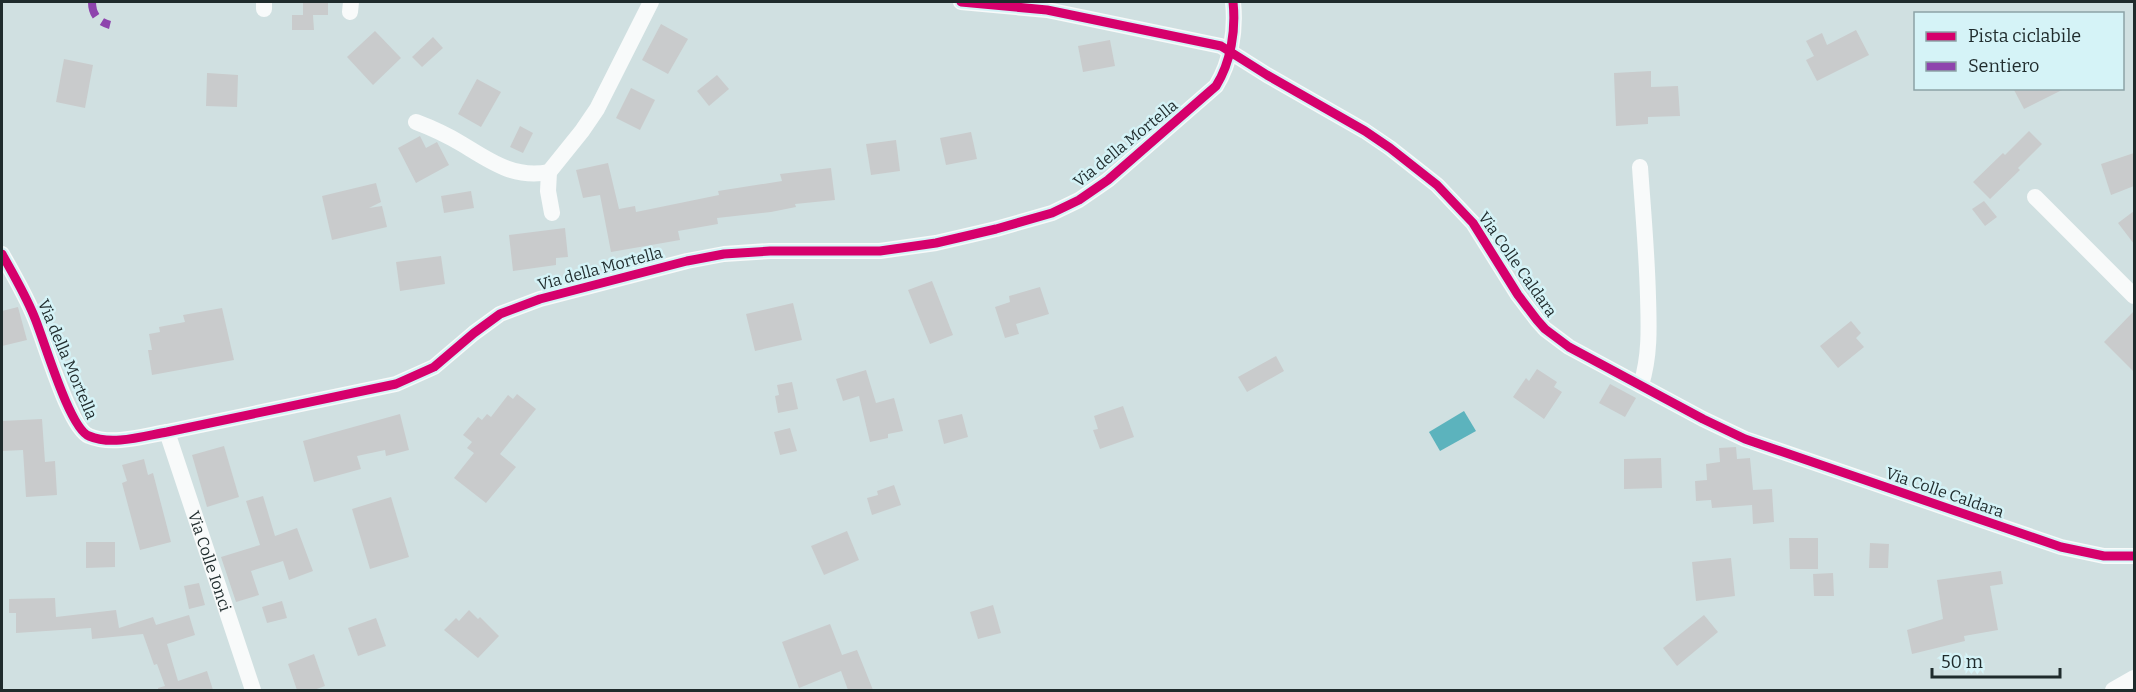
<svg xmlns="http://www.w3.org/2000/svg" width="2136" height="692" font-family="Bitter,serif">
<style>
.water{fill:#5cb3bd}
.building{fill:#c9cbcc}
.lines{fill:none;stroke-linecap:round;stroke-linejoin:round}
.street{stroke:#f8fafa;stroke-width:16}
.quiet{stroke:#8e44ad;stroke-width:8;stroke-dasharray:15 8;stroke-linecap:butt}
.cycleway-casing{stroke:#d5f3f7;stroke-width:13}
.cycleway{stroke:#d6006c;stroke-width:9}
.labels{text-anchor:middle;stroke-width:5;stroke-linejoin:round;paint-order:stroke}
.street-label{font-size:16px;fill:#1f2b2c;stroke:#d5f3f7}
</style>
<rect width="100%" height="100%" fill="#d0e0e1"/>
<path class="water" d="M 1464,411 L 1476,431 L 1440,451 L 1429,432 Z"/>
<g class="building">
<rect x="303" y="2" width="25" height="13"/>
<path d="M 292,15 L 313,15 L 314,30 L 292,30 Z"/>
<path d="M 661,24 L 688,39 L 668,74 L 642,60 Z"/>
<path d="M 1856,30 L 1869,55 L 1817,81 L 1806,60 L 1814,56 L 1806,41 L 1822,33 L 1827,45 Z"/>
<path d="M 375,31 L 401,58 L 373,85 L 347,57 Z"/>
<path d="M 433,37 L 443,48 L 422,67 L 412,57 Z"/>
<path d="M 1110,40 L 1115,66 L 1083,72 L 1078,46 Z"/>
<path d="M 64,59 L 93,65 L 85,108 L 56,102 Z"/>
<path d="M 1651,71 L 1651,87 L 1678,86 L 1680,116 L 1648,117 L 1648,124 L 1616,126 L 1614,73 Z"/>
<path d="M 207,73 L 238,75 L 237,107 L 206,106 Z"/>
<path d="M 717,75 L 729,89 L 709,106 L 697,91 Z"/>
<path d="M 477,79 L 501,92 L 481,127 L 458,114 Z"/>
<path d="M 631,88 L 655,100 L 640,130 L 616,118 Z"/>
<path d="M 2013,88 L 2066,88 L 2024,109 Z"/>
<path d="M 520,126 L 533,133 L 523,153 L 510,147 Z"/>
<path d="M 2029,131 L 2042,144 L 2018,168 L 2020,170 L 1990,199 L 1973,182 L 2003,153 L 2005,155 Z"/>
<path d="M 971,132 L 977,159 L 946,165 L 940,138 Z"/>
<path d="M 420,136 L 426,148 L 437,142 L 449,165 L 416,183 L 398,148 Z"/>
<path d="M 896,140 L 900,171 L 871,175 L 866,144 Z"/>
<path d="M 2134,153 L 2134,186 L 2111,195 L 2101,164 Z"/>
<path d="M 608,163 L 619,209 L 635,206 L 636,212 L 719,195 L 718,191 L 782,181 L 780,174 L 831,168 L 835,200 L 795,204 L 796,207 L 771,212 L 717,218 L 718,224 L 678,231 L 680,240 L 611,252 L 600,195 L 583,198 L 576,170 Z"/>
<path d="M 376,183 L 381,202 L 369,208 L 382,206 L 387,227 L 332,240 L 322,196 Z"/>
<path d="M 471,191 L 474,208 L 444,213 L 441,196 Z"/>
<path d="M 1984,201 L 1997,217 L 1985,226 L 1972,209 Z"/>
<path d="M 2134,211 L 2134,244 L 2118,223 Z"/>
<path d="M 565,228 L 568,257 L 556,258 L 556,265 L 513,271 L 509,235 Z"/>
<path d="M 441,256 L 445,284 L 400,291 L 396,262 Z"/>
<path d="M 932,281 L 953,335 L 930,344 L 908,290 Z"/>
<path d="M 1040,287 L 1049,314 L 1016,324 L 1019,334 L 1005,338 L 995,307 L 1010,302 L 1009,296 Z"/>
<path d="M 793,303 L 802,340 L 755,351 L 746,314 Z"/>
<path d="M 18,307 L 27,340 L 2,346 L 2,311 Z"/>
<path d="M 222,308 L 234,360 L 152,375 L 148,350 L 152,350 L 149,334 L 160,332 L 159,327 L 185,322 L 183,315 Z"/>
<path d="M 2134,311 L 2134,372 L 2104,342 Z"/>
<path d="M 1851,321 L 1861,333 L 1856,338 L 1864,347 L 1838,368 L 1820,346 Z"/>
<path d="M 1276,356 L 1284,371 L 1247,392 L 1238,377 Z"/>
<path d="M 1537,369 L 1557,382 L 1554,387 L 1562,392 L 1544,419 L 1513,397 L 1526,378 L 1529,381 Z"/>
<path d="M 866,370 L 876,403 L 894,398 L 903,431 L 888,434 L 888,438 L 870,442 L 859,396 L 843,401 L 836,379 Z"/>
<path d="M 792,382 L 798,409 L 778,413 L 775,396 L 779,395 L 777,385 Z"/>
<path d="M 1610,384 L 1636,398 L 1625,417 L 1599,403 Z"/>
<path d="M 517,394 L 536,409 L 500,454 L 516,467 L 486,503 L 454,478 L 474,453 L 467,448 L 472,442 L 463,435 L 478,417 L 482,420 L 487,414 L 491,417 L 508,395 L 513,399 Z"/>
<path d="M 1123,406 L 1134,437 L 1100,449 L 1093,430 L 1098,429 L 1094,416 Z"/>
<path d="M 400,414 L 409,450 L 386,456 L 385,450 L 357,456 L 361,469 L 314,482 L 303,441 Z"/>
<path d="M 962,414 L 968,437 L 944,444 L 938,420 Z"/>
<path d="M 42,419 L 45,462 L 55,461 L 57,495 L 26,497 L 23,450 L 2,451 L 2,421 Z"/>
<path d="M 790,428 L 797,451 L 780,455 L 774,432 Z"/>
<path d="M 224,446 L 239,497 L 207,507 L 192,455 Z"/>
<path d="M 1736,447 L 1737,459 L 1750,458 L 1753,490 L 1772,489 L 1774,522 L 1753,524 L 1752,505 L 1712,508 L 1711,500 L 1696,501 L 1695,481 L 1707,480 L 1706,464 L 1720,462 L 1719,448 Z"/>
<path d="M 1661,458 L 1662,488 L 1624,489 L 1624,459 Z"/>
<path d="M 144,459 L 148,475 L 153,473 L 171,542 L 140,550 L 122,483 L 127,481 L 122,465 Z"/>
<path d="M 894,485 L 901,505 L 872,515 L 867,498 L 878,495 L 877,491 Z"/>
<path d="M 263,496 L 275,536 L 297,528 L 313,571 L 289,580 L 283,561 L 251,571 L 259,595 L 236,602 L 221,557 L 260,545 L 246,501 Z"/>
<path d="M 391,497 L 409,557 L 370,569 L 352,509 Z"/>
<path d="M 847,531 L 859,560 L 824,575 L 811,546 Z"/>
<path d="M 1789,538 L 1818,538 L 1818,569 L 1790,569 Z"/>
<path d="M 86,542 L 115,542 L 115,567 L 86,568 Z"/>
<path d="M 1870,543 L 1889,544 L 1888,568 L 1869,568 Z"/>
<path d="M 1731,558 L 1735,596 L 1696,601 L 1692,562 Z"/>
<path d="M 2001,571 L 2003,584 L 1990,586 L 1998,630 L 1964,636 L 1965,641 L 1912,654 L 1907,630 L 1943,619 L 1937,580 Z"/>
<path d="M 1833,573 L 1834,596 L 1814,596 L 1813,574 Z"/>
<path d="M 199,583 L 205,605 L 189,609 L 184,586 Z"/>
<path d="M 55,598 L 56,617 L 116,610 L 119,628 L 153,617 L 156,625 L 189,615 L 195,635 L 167,644 L 178,681 L 207,671 L 213,690 L 158,690 L 158,688 L 165,686 L 157,664 L 154,665 L 143,634 L 92,639 L 91,628 L 16,633 L 16,613 L 9,613 L 9,599 Z"/>
<path d="M 282,601 L 287,618 L 267,623 L 262,607 Z"/>
<path d="M 993,605 L 1001,633 L 978,639 L 970,612 Z"/>
<path d="M 469,610 L 478,619 L 480,617 L 499,636 L 478,658 L 444,630 L 456,618 L 459,621 Z"/>
<path d="M 1704,615 L 1718,632 L 1677,666 L 1663,648 Z"/>
<path d="M 376,618 L 386,646 L 358,656 L 348,628 Z"/>
<path d="M 830,624 L 842,655 L 857,650 L 873,690 L 848,690 L 841,671 L 799,688 L 782,642 Z"/>
<path d="M 314,654 L 325,686 L 314,690 L 297,690 L 288,664 Z"/>
</g>
<g class="lines">
<g class="street">
<path d="M 961,2 L 1047,10 L 1221,46 L 1267,75 L 1365,131 L 1390,148 L 1437,185 L 1473,223 L 1518,295 L 1537,320 L 1545,329 L 1569,347 L 1703,419 L 1745,439 L 2061,547 L 2104,556 L 2134,556"/>
<path d="M 264,9 L 264,2"/>
<path d="M 350,12 L 351,2"/>
<path d="M 416,122 C 432,128 447,135 462,144 C 490,161 514,179 549,172"/>
<path d="M 1640,167 C 1643,211 1647,254 1648,297 C 1649,328 1650,356 1641,385"/>
<path d="M 2035,197 L 2134,296"/>
<path d="M 552,213 L 548,191 L 549,172 L 582,131 L 597,109 L 651,2"/>
<path d="M 2,254 C 13,274 25,294 34,316 C 44,339 69,428 89,436 C 112,446 144,436 167,432 L 396,384 L 434,367 L 474,333 L 500,314 L 540,299 L 687,261 L 724,254 L 770,251 L 880,251 L 936,243 L 996,229 L 1052,213 L 1079,200 L 1108,180 L 1216,86 C 1231,62 1236,30 1233,2"/>
<path id="s1" d="M 167,432 L 253,690"/>
<path d="M 2113,690 L 2134,678"/>
</g>
<path class="quiet" d="M 92,2 C 92,14 98,22 110,25"/>
<defs>
<g id="cycleway">
<path d="M 961,2 L 1047,10 L 1221,46 L 1267,75 L 1365,131 L 1390,148 L 1437,185 L 1473,223 L 1518,295 L 1537,320 L 1545,329 L 1569,347 L 1703,419 L 1745,439 L 2061,547 L 2104,556 L 2134,556"/>
<path d="M 2,254 C 13,274 25,294 34,316 C 44,339 69,428 89,436 C 112,446 144,436 167,432 L 396,384 L 434,367 L 474,333 L 500,314 L 540,299 L 687,261 L 724,254 L 770,251 L 880,251 L 936,243 L 996,229 L 1052,213 L 1079,200 L 1108,180 L 1216,86 C 1231,62 1236,30 1233,2"/>
</g>
</defs>
<use href="#cycleway" class="cycleway-casing"/>
<use href="#cycleway" class="cycleway"/>
</g>
<g class="labels">
<g class="street-label">
<text transform="translate(1125 143) rotate(-39)" y="6">Via della Mortella</text>
<text transform="translate(1518 264) rotate(55)" y="6">Via Colle Caldara</text>
<text transform="translate(600 268) rotate(-15)" y="6">Via della Mortella</text>
<text transform="translate(68 359) rotate(67)" y="6">Via della Mortella</text>
<text transform="translate(1945 492) rotate(19)" y="6">Via Colle Caldara</text>
<text dy="6" stroke="none"><textPath href="#s1" startOffset="136">Via Colle Ionci</textPath></text>
</g>
</g>
<rect width="2136" height="692" fill="none" stroke="#1f2b2c" stroke-width="6"/>
<rect x="1914" y="12" width="210" height="78" fill="#d5f3f7" stroke="#8ca3a6" stroke-width="1.5"/>
<rect x="1926" y="32" width="30" height="9" fill="#d6006c" stroke="#8ca3a6" stroke-width="1.5"/>
<text x="1968" y="42" font-size="18" fill="#1f2b2c">Pista ciclabile</text>
<rect x="1926" y="62" width="30" height="9" fill="#8e44ad" stroke="#8ca3a6" stroke-width="1.5"/>
<text x="1968" y="72" font-size="18" fill="#1f2b2c">Sentiero</text>
<path d="M1932 668v9h128v-9" fill="none" stroke="#1f2b2c" stroke-width="3"/>
<text x="1941" y="668" font-size="18" fill="#1f2b2c" stroke="#d5f3f7" stroke-width="4.5" paint-order="stroke">50 m</text>
</svg>
